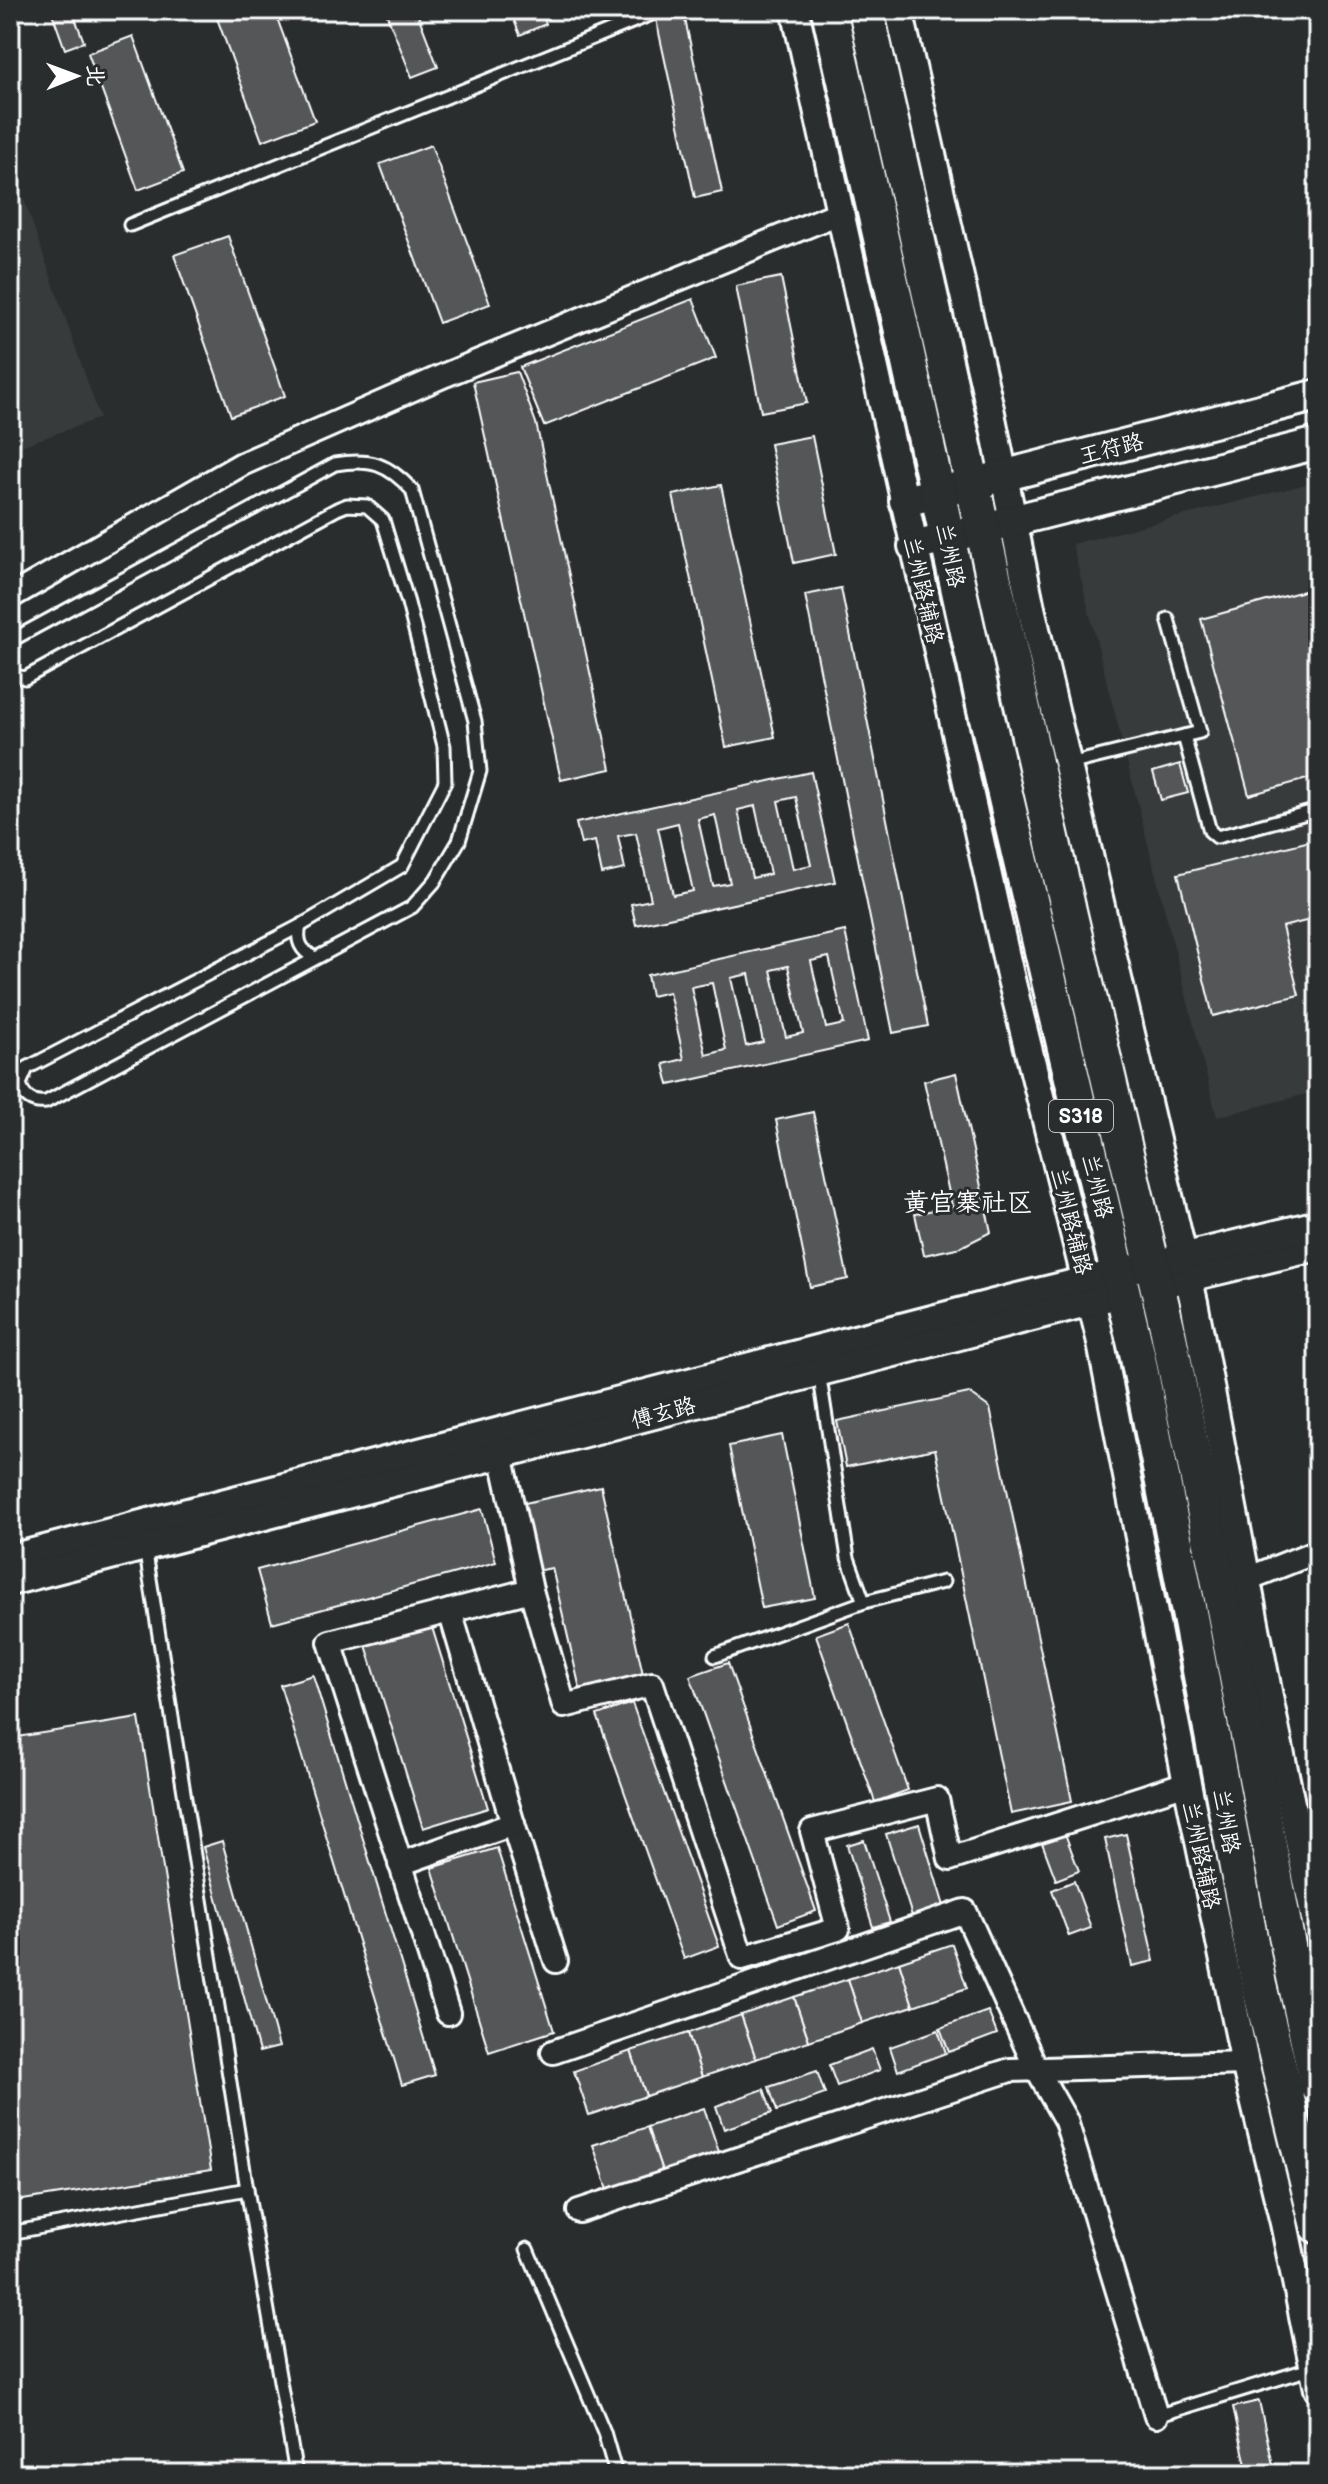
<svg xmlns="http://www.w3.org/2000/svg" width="1328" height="2484" font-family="'Balsamiq Sans','LXGW WenKai TC',sans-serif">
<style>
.built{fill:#373a3b}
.building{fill:#555758;stroke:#fff;stroke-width:2;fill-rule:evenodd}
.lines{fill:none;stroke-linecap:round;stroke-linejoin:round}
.service-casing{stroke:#fff;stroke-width:17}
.minor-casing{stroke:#fff;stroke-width:28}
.tertiary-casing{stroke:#fff;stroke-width:32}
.secondary-casing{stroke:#fff;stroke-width:36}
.primary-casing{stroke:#fff;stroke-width:40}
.service{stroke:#2a2d2e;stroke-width:11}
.minor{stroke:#2a2d2e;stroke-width:22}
.tertiary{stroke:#2a2d2e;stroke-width:26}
.secondary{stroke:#2a2d2e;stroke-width:30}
.primary{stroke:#2a2d2e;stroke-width:34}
.labels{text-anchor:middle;stroke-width:6;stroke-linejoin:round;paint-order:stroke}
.shield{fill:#2a2d2e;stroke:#bfc0c0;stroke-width:2}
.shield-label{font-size:20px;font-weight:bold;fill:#fff}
.street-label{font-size:22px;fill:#fff;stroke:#2a2d2e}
.quarter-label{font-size:26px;fill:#fff;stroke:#2a2d2e}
</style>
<rect width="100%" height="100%" fill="#2a2d2e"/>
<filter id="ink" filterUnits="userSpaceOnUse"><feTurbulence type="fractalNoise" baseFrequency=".0125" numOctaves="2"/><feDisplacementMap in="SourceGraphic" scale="16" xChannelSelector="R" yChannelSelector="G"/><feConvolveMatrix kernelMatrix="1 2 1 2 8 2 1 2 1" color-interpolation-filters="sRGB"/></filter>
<g filter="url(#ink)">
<g class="built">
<path d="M 24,199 L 100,418 L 10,450 L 10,204 Z"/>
<path d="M 1318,481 L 1318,1091 L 1217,1117 L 1072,544 Z"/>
</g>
<g class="building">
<path d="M 51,10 L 72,10 L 84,42 L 65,49 Z"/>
<path d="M 214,10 L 274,10 L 315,121 L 262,141 Z"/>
<path d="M 385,10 L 416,10 L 438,67 L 412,77 Z"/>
<path d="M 510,10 L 541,10 L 546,24 L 520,35 Z"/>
<path d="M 654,10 L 683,10 L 722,192 L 695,198 Z"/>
<path d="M 133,36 L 183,173 L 138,190 L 88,53 Z"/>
<path d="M 431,145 L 490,304 L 439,323 L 380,164 Z"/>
<path d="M 228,236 L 285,396 L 231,416 L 174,255 Z"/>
<path d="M 781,277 L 807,403 L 761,412 L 736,286 Z"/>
<path d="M 693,299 L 716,358 L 544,426 L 520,367 Z"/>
<path d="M 517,372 L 536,423 L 611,769 L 561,780 L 473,382 Z"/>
<path d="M 812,436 L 836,554 L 794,563 L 770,444 Z"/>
<path d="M 721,485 L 775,737 L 726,747 L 673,495 Z"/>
<path d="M 1318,587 L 1318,776 L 1249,795 L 1201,619 Z"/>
<path d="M 841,588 L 928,1026 L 893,1033 L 805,595 Z"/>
<path d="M 1180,764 L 1188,793 L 1161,800 L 1153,772 Z"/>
<path d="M 811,772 L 835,882 L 636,925 L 631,904 L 651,900 L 636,833 L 618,836 L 625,869 L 602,874 L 595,841 L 581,844 L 576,823 ZM 796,797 L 811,865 L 793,869 L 778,801 ZM 755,806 L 770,874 L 752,878 L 738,810 ZM 715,815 L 730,883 L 713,886 L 698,819 ZM 678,823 L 693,891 L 673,895 L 658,828 Z"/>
<path d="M 1318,839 L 1318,918 L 1282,927 L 1299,995 L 1213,1016 L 1178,874 Z"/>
<path d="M 845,931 L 868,1041 L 669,1085 L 664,1064 L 684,1059 L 669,992 L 651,996 L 647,975 ZM 829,957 L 844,1024 L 826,1028 L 811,961 ZM 788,966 L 803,1033 L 786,1037 L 771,970 ZM 749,974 L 763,1042 L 746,1046 L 731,978 ZM 712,983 L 726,1050 L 706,1055 L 691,987 Z"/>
<path d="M 956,1073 L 991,1232 L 961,1247 L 924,1255 L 915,1214 L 952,1206 L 924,1081 Z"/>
<path d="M 813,1112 L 848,1279 L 810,1287 L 776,1120 Z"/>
<path d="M 969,1393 L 990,1408 L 1072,1801 L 1011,1814 L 935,1449 L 846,1467 L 837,1421 Z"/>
<path d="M 782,1435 L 815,1598 L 762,1608 L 729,1446 Z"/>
<path d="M 601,1486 L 643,1674 L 580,1689 L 552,1568 L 531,1572 L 516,1505 Z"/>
<path d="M 482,1509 L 496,1562 L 272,1623 L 257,1570 Z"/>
<path d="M 849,1623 L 908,1790 L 875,1802 L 816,1635 Z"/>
<path d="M 431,1624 L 488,1808 L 423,1828 L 366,1645 Z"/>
<path d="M 728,1663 L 816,1911 L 778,1925 L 690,1676 Z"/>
<path d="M 313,1675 L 435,2075 L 402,2085 L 280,1685 Z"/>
<path d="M 632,1703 L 719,1946 L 684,1959 L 597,1715 Z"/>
<path d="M 139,1718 L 211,2170 L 10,2202 L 10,1738 Z"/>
<path d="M 919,1824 L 944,1906 L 912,1916 L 886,1834 Z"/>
<path d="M 1064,1831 L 1079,1871 L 1056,1880 L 1041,1840 Z"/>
<path d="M 1126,1834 L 1154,1961 L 1132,1966 L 1105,1839 Z"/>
<path d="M 864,1840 L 890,1922 L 873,1927 L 847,1845 Z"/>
<path d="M 222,1841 L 279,2047 L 259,2052 L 203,1847 Z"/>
<path d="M 497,1848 L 554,2031 L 489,2052 L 432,1868 Z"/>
<path d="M 1074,1881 L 1091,1928 L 1069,1936 L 1052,1890 Z"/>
<path d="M 952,1944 L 967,1988 L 913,2006 L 899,1962 Z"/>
<path d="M 899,1962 L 913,2006 L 862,2023 L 848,1979 Z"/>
<path d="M 848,1979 L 862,2023 L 809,2041 L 794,1997 Z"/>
<path d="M 794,1997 L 809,2041 L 756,2059 L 741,2015 Z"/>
<path d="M 988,2011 L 997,2034 L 949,2052 L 940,2028 Z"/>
<path d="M 741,2015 L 756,2059 L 702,2077 L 688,2033 Z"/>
<path d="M 938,2030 L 946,2053 L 898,2071 L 890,2047 Z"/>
<path d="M 688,2033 L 702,2077 L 646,2096 L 631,2051 Z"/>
<path d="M 872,2049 L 880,2070 L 837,2086 L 829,2065 Z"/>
<path d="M 631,2051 L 646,2096 L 589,2115 L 574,2071 Z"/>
<path d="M 817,2071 L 825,2094 L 777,2111 L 769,2087 Z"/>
<path d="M 764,2089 L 772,2113 L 724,2129 L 716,2106 Z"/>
<path d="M 704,2108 L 719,2152 L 662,2171 L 647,2127 Z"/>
<path d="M 647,2127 L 662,2171 L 608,2189 L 593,2145 Z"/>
<path d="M 1259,2401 L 1275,2474 L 1248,2474 L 1233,2407 Z"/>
</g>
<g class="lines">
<defs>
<g id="service">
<path d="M 130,225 L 654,13"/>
<path d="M 10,641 L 335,464 C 371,458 388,464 412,490 L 475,721 L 480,771 L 459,841 L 435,881 L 412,907 L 46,1102 C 32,1104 23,1097 20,1084 L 27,1068 L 300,926 L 402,866 L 445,782 L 444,746 L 408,603 L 383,520 L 367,506 L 347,505 L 337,509 L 25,678 L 10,675"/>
<path d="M 1184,736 L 1210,831 L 1217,837 L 1318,810"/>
<path d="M 1069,764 L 1200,732 L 1168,619"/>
<path d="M 300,926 C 296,941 301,951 315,958"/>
<path d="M 819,1372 L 848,1558 L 864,1602"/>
<path d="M 145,1547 L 247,2189 L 296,2474"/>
<path d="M 715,1656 L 864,1602 L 943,1582"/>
<path d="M 10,2233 L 247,2189"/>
<path d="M 527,2249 L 604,2432 L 616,2474"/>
<path d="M 1156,2416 L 1313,2368"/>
</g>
<g id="minor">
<path d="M 10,597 L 242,464 L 445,375 L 841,212"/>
<path d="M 501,1454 L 531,1590 L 564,1706 L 652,1684 L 742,1958 L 838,1929 L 812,1831 L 937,1799 L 950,1859 L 1187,1783"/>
<path d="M 1247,1579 L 1318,1551"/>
<path d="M 513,1824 L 556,1961"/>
<path d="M 400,1864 L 513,1824 L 450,1611"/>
<path d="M 448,2013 L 330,1642 L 531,1590"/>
<path d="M 553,2052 L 965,1911 L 1036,2068 L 1066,2121 L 1156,2416"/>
<path d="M 579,2211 L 1010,2070 L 1245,2063"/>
</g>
<g id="tertiary">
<path d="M 795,10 L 1010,975 L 1100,1338 L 1187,1783 L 1245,2063 L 1284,2223 L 1318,2389"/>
<path d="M 899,10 L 991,413 L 1031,608 L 1194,1302 L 1271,1707 L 1318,1933"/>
<path d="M 1171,1282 L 1318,1247"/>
<path d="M 10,1558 L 1013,1298 L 1318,1224"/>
<path d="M 10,1582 L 1106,1298"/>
</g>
<g id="secondary">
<path d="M 905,501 L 1318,395"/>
<path d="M 914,546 L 1318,443"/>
</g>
<g id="primary">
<path d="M 829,10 L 897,308 L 985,709 L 1137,1353 L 1191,1622 L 1259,1985 L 1318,2226"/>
<path d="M 866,10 L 1056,856 L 1167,1327 L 1220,1588 L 1293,1972 L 1318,2086"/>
</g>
</defs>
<use href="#service" class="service-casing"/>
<use href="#minor" class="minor-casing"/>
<use href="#tertiary" class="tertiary-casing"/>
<use href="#secondary" class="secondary-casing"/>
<use href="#primary" class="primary-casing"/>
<use href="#service" class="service"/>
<use href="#minor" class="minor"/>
<use href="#tertiary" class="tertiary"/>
<use href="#secondary" class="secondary"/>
<use href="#primary" class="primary"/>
</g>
</g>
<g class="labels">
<rect class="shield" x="1049" y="1100" width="64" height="32" rx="6"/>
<g class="shield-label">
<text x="1081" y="1123">S318</text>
</g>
<g class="street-label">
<text transform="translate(1111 448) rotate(-14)" y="8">王符路</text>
<text transform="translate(951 555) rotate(78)" y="8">兰州路</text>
<text transform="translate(924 590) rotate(77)" y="8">兰州路辅路</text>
<text transform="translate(1098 1186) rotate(76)" y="8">兰州路</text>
<text transform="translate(1072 1221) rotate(76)" y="8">兰州路辅路</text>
<text transform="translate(663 1412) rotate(-15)" y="8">傅玄路</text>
<text transform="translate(1227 1821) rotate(80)" y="8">兰州路</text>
<text transform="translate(1202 1855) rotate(78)" y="8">兰州路辅路</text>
</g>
<g class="quarter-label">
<text x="968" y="1211">黄官寨社区</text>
</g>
</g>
<rect width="1328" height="2484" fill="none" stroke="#2a2d2e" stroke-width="40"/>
<rect x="20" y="20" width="1288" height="2444" fill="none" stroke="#fff" stroke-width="3" filter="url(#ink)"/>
<g transform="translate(76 76) rotate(89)" stroke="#2a2d2e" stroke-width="6" paint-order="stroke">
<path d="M0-6L14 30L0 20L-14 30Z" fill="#ffffff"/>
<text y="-12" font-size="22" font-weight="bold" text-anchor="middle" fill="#ffffff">北</text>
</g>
</svg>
